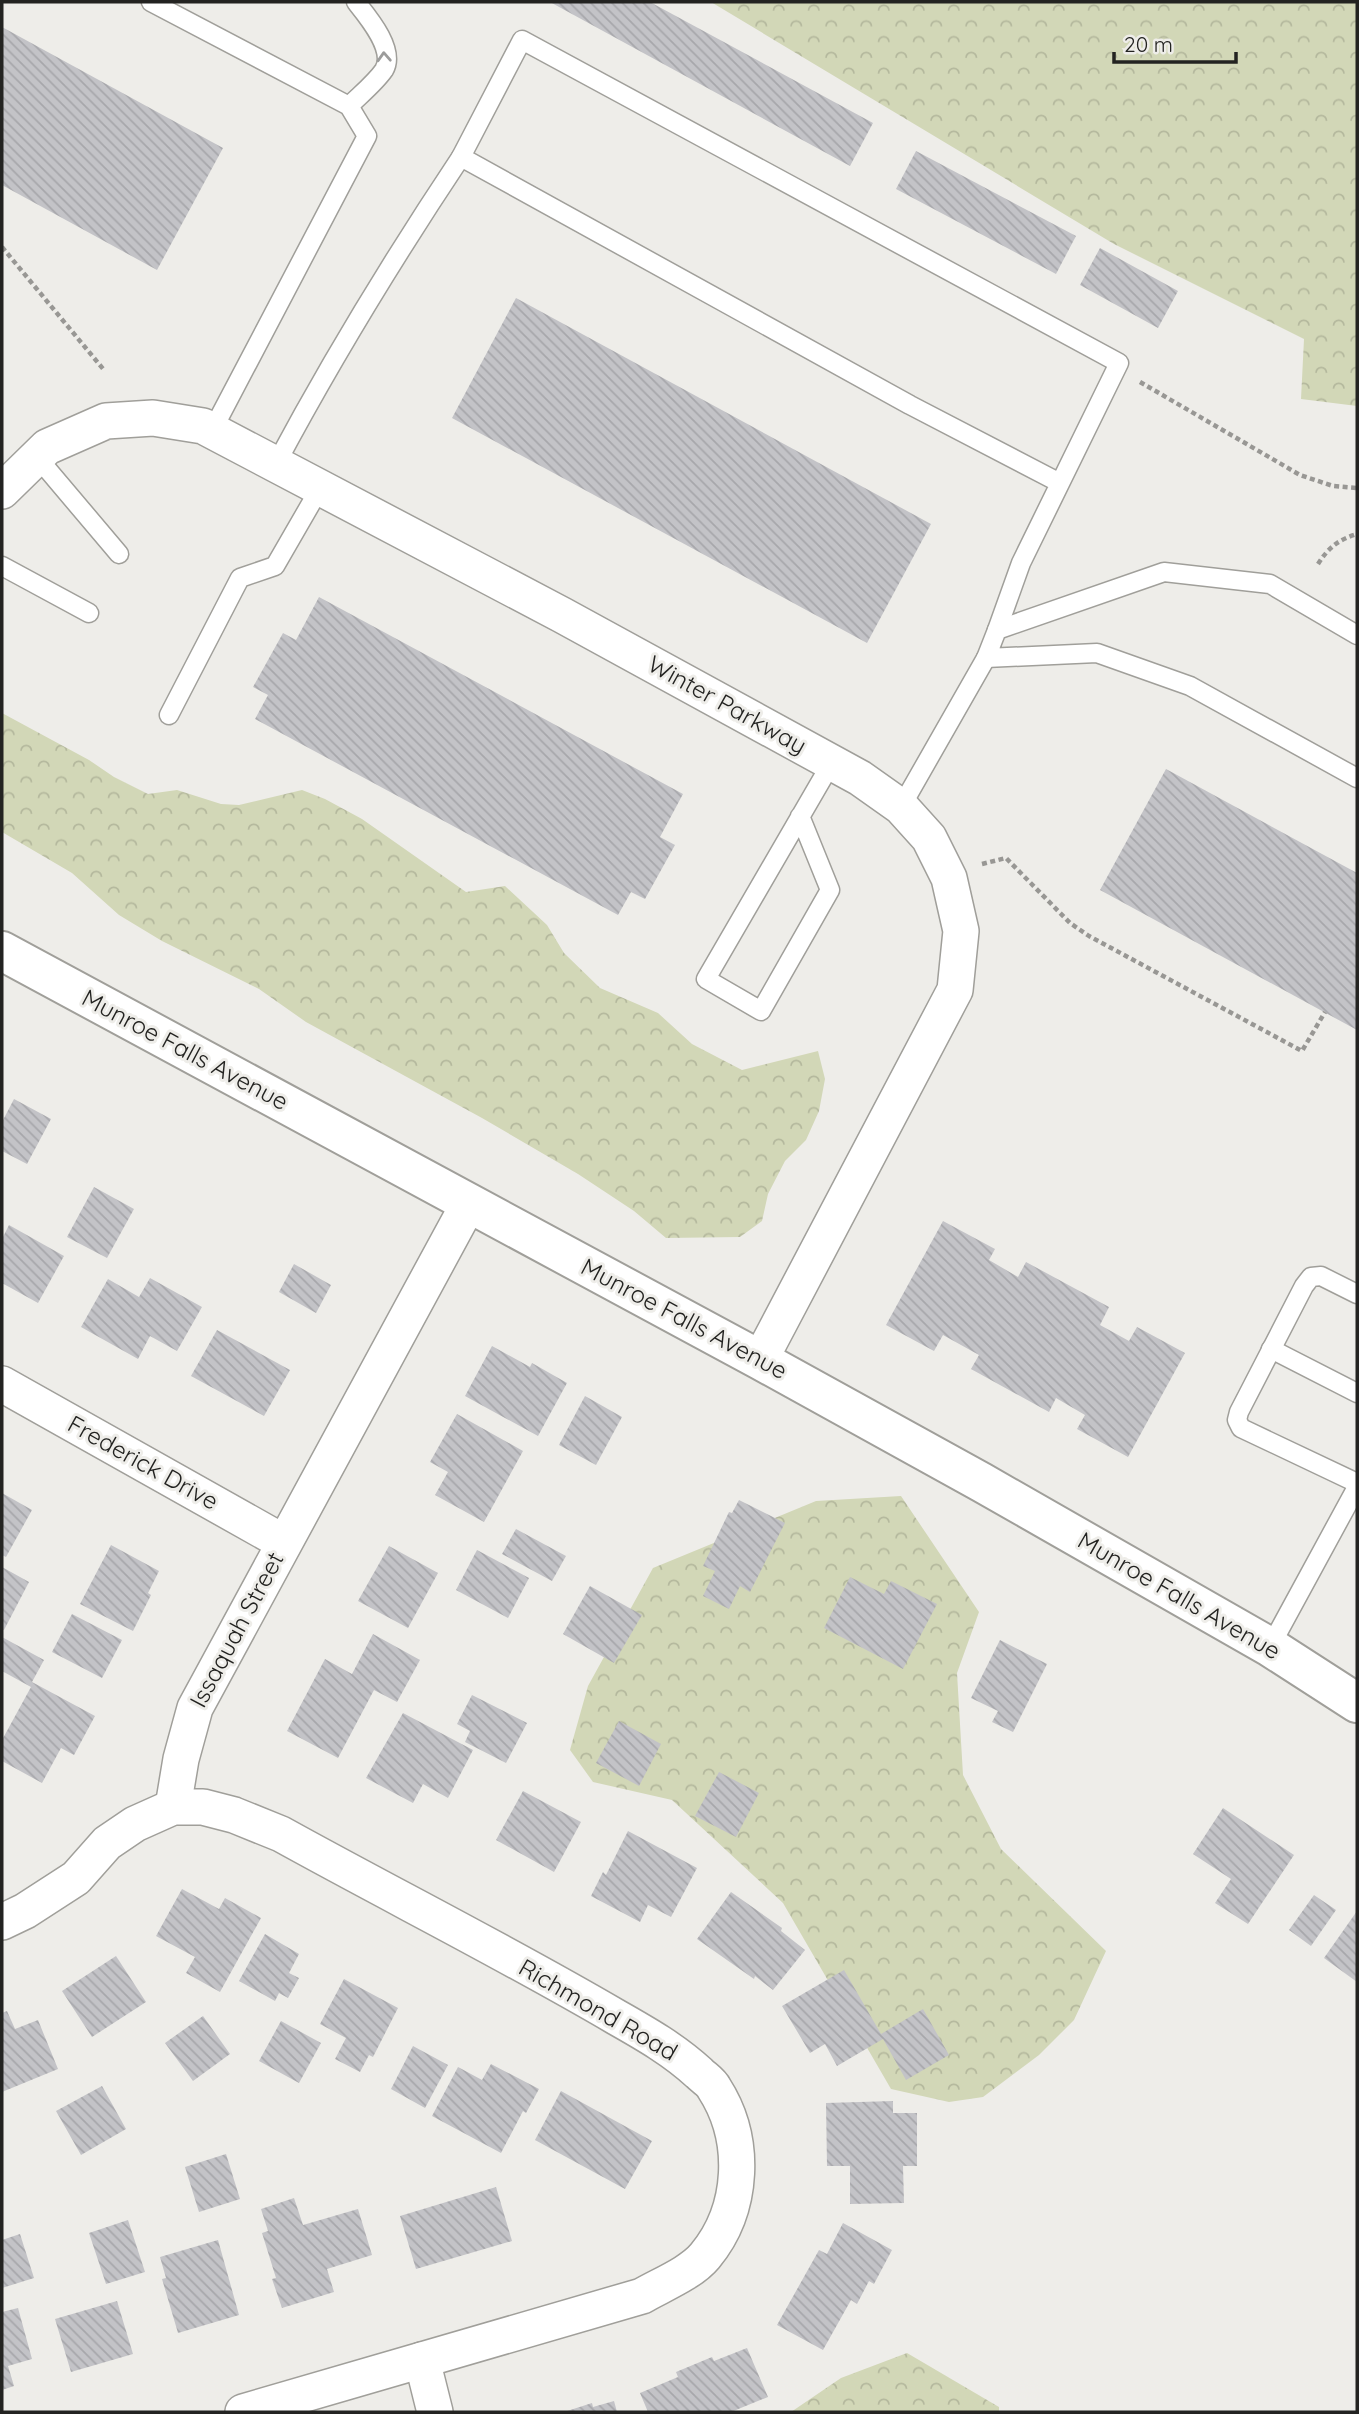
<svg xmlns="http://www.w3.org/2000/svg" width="1359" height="2414" font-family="Quicksand,sans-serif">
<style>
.forest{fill:url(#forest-crowns)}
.building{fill:url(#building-back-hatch)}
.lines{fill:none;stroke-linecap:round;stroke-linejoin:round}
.service-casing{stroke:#a09f9a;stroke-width:21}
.minor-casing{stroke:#a09f9a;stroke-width:38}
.tertiary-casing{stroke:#a09f9a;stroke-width:42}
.path{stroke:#989794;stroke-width:4.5;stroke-dasharray:5 3.5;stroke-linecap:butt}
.service{stroke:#fff;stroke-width:18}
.minor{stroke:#fff;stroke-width:35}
.tertiary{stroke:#fff;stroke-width:38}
.oneway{stroke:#9c9c9b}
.labels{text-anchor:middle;stroke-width:6;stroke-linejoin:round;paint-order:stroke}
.street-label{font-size:24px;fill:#232321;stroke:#eeede9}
</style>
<defs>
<pattern id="forest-crowns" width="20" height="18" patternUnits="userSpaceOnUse" patternTransform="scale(1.75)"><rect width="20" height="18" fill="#d2d7b7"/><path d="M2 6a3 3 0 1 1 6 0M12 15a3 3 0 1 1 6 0" fill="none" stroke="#b4b89d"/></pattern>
<pattern id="building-back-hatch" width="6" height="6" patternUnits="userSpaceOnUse" patternTransform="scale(1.75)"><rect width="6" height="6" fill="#c3c3c7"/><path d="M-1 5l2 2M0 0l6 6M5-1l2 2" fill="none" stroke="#a7a7ab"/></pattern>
</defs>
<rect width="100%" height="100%" fill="#eeede9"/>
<g class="forest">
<path d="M 711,2 L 1357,2 L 1357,406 L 1301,399 L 1304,339 L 1114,244 Z"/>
<path d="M 2,713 L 89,760 L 114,777 L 148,794 L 177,790 L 221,804 L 239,805 L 302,790 L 325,799 L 362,819 L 466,892 L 505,886 L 547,925 L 564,953 L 600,988 L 658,1013 L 692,1044 L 742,1070 L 818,1051 L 825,1079 L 819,1111 L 806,1140 L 785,1161 L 768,1194 L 762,1221 L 740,1237 L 666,1238 L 634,1211 L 578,1174 L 482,1118 L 306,1022 L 259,989 L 162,941 L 119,915 L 72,873 L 2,832 Z"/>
<path d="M 901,1496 L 979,1612 L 957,1673 L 963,1775 L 1001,1849 L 1106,1951 L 1074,2020 L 1039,2055 L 983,2097 L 949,2102 L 891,2089 L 783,1903 L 672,1800 L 593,1782 L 570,1750 L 588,1686 L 653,1568 L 816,1501 Z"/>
<path d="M 907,2353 L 999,2407 L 999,2412 L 791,2412 L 841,2378 Z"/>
</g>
<g class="building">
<path d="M 550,2 L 650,2 L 873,123 L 850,166 Z"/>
<path d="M 2,27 L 223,148 L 157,270 L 2,185 Z"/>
<path d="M 916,151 L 1076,236 L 1056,274 L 896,189 Z"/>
<path d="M 1100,248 L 1178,291 L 1158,328 L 1080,285 Z"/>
<path d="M 516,298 L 931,524 L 867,643 L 452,418 Z"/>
<path d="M 319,597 L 683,794 L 660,837 L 675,845 L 645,899 L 631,892 L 618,915 L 255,719 L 268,695 L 253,687 L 283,633 L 296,640 Z"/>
<path d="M 1166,769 L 1357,873 L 1357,1030 L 1100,890 Z"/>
<path d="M 14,1099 L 51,1119 L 27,1164 L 2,1151 L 2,1122 Z"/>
<path d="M 94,1187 L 134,1209 L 107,1258 L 67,1237 Z"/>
<path d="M 943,1221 L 995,1249 L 989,1260 L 1018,1277 L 1026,1262 L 1109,1307 L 1100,1325 L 1129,1341 L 1137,1327 L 1185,1353 L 1128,1457 L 1077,1429 L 1085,1415 L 1056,1398 L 1049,1412 L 971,1369 L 979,1355 L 943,1335 L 934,1351 L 886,1325 Z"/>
<path d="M 9,1225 L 64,1256 L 38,1303 L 2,1283 L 2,1239 Z"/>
<path d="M 294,1264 L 331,1285 L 316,1313 L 279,1292 Z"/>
<path d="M 150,1278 L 202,1307 L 177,1351 L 150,1336 L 138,1359 L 81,1327 L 108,1279 L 139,1297 Z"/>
<path d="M 217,1330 L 290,1370 L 264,1416 L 191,1376 Z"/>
<path d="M 492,1346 L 530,1367 L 532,1363 L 567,1383 L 538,1436 L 465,1396 Z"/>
<path d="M 585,1396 L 622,1417 L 596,1465 L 559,1445 Z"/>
<path d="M 457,1414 L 523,1451 L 484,1522 L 435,1495 L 448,1472 L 430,1462 Z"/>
<path d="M 2,1493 L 32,1510 L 6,1557 L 2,1555 Z"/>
<path d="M 739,1500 L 785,1523 L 750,1592 L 740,1586 L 729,1609 L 703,1596 L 715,1571 L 703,1566 L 729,1512 L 732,1513 Z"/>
<path d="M 516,1529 L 566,1556 L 552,1581 L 502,1554 Z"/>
<path d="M 111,1545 L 159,1571 L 148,1593 L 151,1595 L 133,1631 L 80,1604 Z"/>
<path d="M 389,1546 L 438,1573 L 408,1628 L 358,1601 Z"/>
<path d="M 477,1550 L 529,1578 L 508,1618 L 456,1590 Z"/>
<path d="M 2,1567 L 29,1582 L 4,1630 L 2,1629 Z"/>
<path d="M 850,1577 L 884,1594 L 891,1581 L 937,1604 L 903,1669 L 824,1628 Z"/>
<path d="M 590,1586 L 642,1615 L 614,1663 L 563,1634 Z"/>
<path d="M 72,1614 L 122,1640 L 102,1678 L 52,1652 Z"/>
<path d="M 373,1634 L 420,1660 L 397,1702 L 374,1690 L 338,1758 L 287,1731 L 325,1659 L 352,1674 Z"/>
<path d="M 2,1637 L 44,1660 L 32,1682 L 95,1716 L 74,1755 L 61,1748 L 42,1783 L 2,1761 L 2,1740 L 31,1687 L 2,1671 Z"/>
<path d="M 1000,1640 L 1047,1664 L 1013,1732 L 992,1722 L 998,1711 L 971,1698 Z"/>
<path d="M 472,1695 L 527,1723 L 506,1763 L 465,1742 L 470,1731 L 457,1724 Z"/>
<path d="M 403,1713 L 473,1750 L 448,1798 L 423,1784 L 413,1803 L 366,1778 Z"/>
<path d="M 619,1721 L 661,1744 L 639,1786 L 596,1763 Z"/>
<path d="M 719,1772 L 759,1793 L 736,1837 L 695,1816 Z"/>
<path d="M 523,1791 L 581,1822 L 554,1872 L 496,1840 Z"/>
<path d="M 1223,1808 L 1294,1855 L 1248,1924 L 1215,1903 L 1231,1879 L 1193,1854 Z"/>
<path d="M 628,1831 L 697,1868 L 671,1917 L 648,1905 L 640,1922 L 591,1896 L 603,1872 L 606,1875 Z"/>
<path d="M 182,1889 L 219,1909 L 225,1898 L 261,1918 L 220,1992 L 186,1973 L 195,1957 L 156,1936 Z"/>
<path d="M 731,1892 L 782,1928 L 781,1931 L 805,1950 L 773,1990 L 755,1976 L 754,1979 L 697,1939 Z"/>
<path d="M 1314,1895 L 1336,1910 L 1311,1946 L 1289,1930 Z"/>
<path d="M 1357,1911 L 1357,1982 L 1324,1958 Z"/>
<path d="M 265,1934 L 299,1954 L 289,1973 L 299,1978 L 288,1998 L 279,1993 L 275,2001 L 239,1981 Z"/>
<path d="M 116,1956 L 146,2002 L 92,2037 L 62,1991 Z"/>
<path d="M 844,1970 L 881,2034 L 923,2009 L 949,2055 L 906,2080 L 883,2039 L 837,2066 L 825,2044 L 810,2053 L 782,2006 Z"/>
<path d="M 344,1979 L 398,2008 L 373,2057 L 369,2055 L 360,2072 L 335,2059 L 346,2038 L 320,2024 Z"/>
<path d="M 7,2011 L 15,2029 L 38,2020 L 58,2069 L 2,2092 L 2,2013 Z"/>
<path d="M 203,2016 L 230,2054 L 193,2081 L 165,2043 Z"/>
<path d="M 281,2021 L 321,2043 L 299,2083 L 259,2061 Z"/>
<path d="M 413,2046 L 448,2065 L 425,2108 L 391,2089 Z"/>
<path d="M 491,2064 L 539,2089 L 526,2113 L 523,2111 L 501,2153 L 432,2116 L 458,2067 L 482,2080 Z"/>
<path d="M 102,2086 L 126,2129 L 81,2155 L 56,2111 Z"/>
<path d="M 561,2091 L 652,2141 L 625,2189 L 535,2140 Z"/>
<path d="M 893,2101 L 893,2113 L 917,2113 L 917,2166 L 903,2166 L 904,2203 L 850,2204 L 850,2166 L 827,2166 L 826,2103 Z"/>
<path d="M 226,2154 L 240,2199 L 199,2212 L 185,2167 Z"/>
<path d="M 496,2187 L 512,2241 L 416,2269 L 400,2216 Z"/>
<path d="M 294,2198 L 303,2225 L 358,2209 L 372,2255 L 327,2269 L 334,2292 L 282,2308 L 272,2279 L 276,2278 L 262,2233 L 268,2231 L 261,2209 Z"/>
<path d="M 128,2220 L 145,2272 L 106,2284 L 89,2233 Z"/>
<path d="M 843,2223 L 892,2250 L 874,2284 L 869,2281 L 857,2304 L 851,2300 L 823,2350 L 777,2325 L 819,2250 L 827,2254 Z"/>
<path d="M 20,2234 L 34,2278 L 2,2288 L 2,2240 Z"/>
<path d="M 218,2240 L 239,2315 L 178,2333 L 162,2279 L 166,2278 L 160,2257 Z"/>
<path d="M 117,2301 L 133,2354 L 71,2372 L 55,2319 Z"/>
<path d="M 18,2308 L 32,2359 L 8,2366 L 14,2386 L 2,2390 L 2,2312 Z"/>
<path d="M 747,2348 L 768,2397 L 731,2412 L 648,2412 L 640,2393 L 678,2377 L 676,2372 L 712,2357 L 714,2361 Z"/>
<path d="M 614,2401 L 617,2412 L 564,2412 L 592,2403 L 593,2407 Z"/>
</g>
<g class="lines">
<defs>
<g id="service">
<path d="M 151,2 L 349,106 L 367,136 L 212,431"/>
<path d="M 349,106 C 360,95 375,83 384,70 C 396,50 368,17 356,2"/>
<path d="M 37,457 L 119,554"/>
<path d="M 276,464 C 332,359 395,256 461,157"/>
<path d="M 2,566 L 89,613"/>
<path d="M 997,630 L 1021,563 L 1119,363 L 522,40 L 461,157 L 910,405 L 1060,483"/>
<path d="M 1357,635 L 1270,584 L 1164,572 L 997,630 L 986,658 L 1097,653 L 1190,686 L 1357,778"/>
<path d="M 169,715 L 240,578 L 275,566 L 320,488"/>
<path d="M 901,807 L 986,658"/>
<path d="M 800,816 L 830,890 L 761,1011 L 706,979 L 832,762"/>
<path d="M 1357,1294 L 1321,1276 L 1311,1277 L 1304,1286 L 1239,1412 L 1237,1420 L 1241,1428 L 1357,1483"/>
<path d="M 1271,1349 L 1357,1393"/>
<path d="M 1270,1647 L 1357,1487"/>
</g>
<g id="minor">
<path d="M 2,491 L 47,447 L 106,421 L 153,418 L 203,426 L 562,615 L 860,778 L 901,807 L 929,838 L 949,878 L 961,931 L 955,990 L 760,1360"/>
<path d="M 2,1384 L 283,1542"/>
<path d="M 173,1807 L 181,1759 L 195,1708 L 469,1203"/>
<path d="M 2,1922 L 25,1911 L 76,1878 L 107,1843 L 135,1824 L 173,1807 L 203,1807 L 234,1815 L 281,1834 C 393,1896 507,1953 616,2017 C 646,2034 674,2050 699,2073 C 704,2078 711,2082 714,2088 C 747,2139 744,2209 705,2256 C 691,2273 661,2285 642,2296 L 243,2412"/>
<path d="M 422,2360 L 435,2412"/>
</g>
<path id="tertiary" d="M 2,951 L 760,1360 L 981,1482 L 1270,1647 L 1357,1703"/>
</defs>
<use href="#service" class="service-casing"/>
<use href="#minor" class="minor-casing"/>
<use href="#tertiary" class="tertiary-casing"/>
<g class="path">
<path d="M 2,247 L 104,370"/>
<path d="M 1140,382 L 1300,475 L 1333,486 L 1357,488"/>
<path d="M 1318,564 C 1329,547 1338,540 1357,534"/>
<path d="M 982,864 L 1006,858 L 1070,923 L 1089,936 L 1302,1051 L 1325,1012"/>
</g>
<use href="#service" class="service"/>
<use href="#minor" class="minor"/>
<use href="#tertiary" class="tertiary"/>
</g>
<defs><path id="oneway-chevron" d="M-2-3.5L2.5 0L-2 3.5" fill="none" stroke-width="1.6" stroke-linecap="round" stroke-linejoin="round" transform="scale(1.75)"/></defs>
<use class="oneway" href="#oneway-chevron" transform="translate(384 57) rotate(-93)"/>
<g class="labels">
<g class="street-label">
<text transform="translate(727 705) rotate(29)" y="8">Winter Parkway</text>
<text transform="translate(185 1050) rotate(28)" y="8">Munroe Falls Avenue</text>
<text transform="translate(684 1319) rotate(28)" y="8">Munroe Falls Avenue</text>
<text transform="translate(143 1463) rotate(29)" y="8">Frederick Drive</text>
<text transform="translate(1179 1596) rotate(30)" y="8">Munroe Falls Avenue</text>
<text transform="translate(237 1630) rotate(-62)" y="8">Issaquah Street</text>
<text transform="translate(598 2010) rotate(30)" y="8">Richmond Road</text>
</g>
</g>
<rect width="1359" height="2414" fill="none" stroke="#232321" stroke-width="7"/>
<path d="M1114 52v10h122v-10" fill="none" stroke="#232321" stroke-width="3.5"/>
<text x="1124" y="52" font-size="21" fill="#232321" stroke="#eeede9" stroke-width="5" paint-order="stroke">20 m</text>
</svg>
